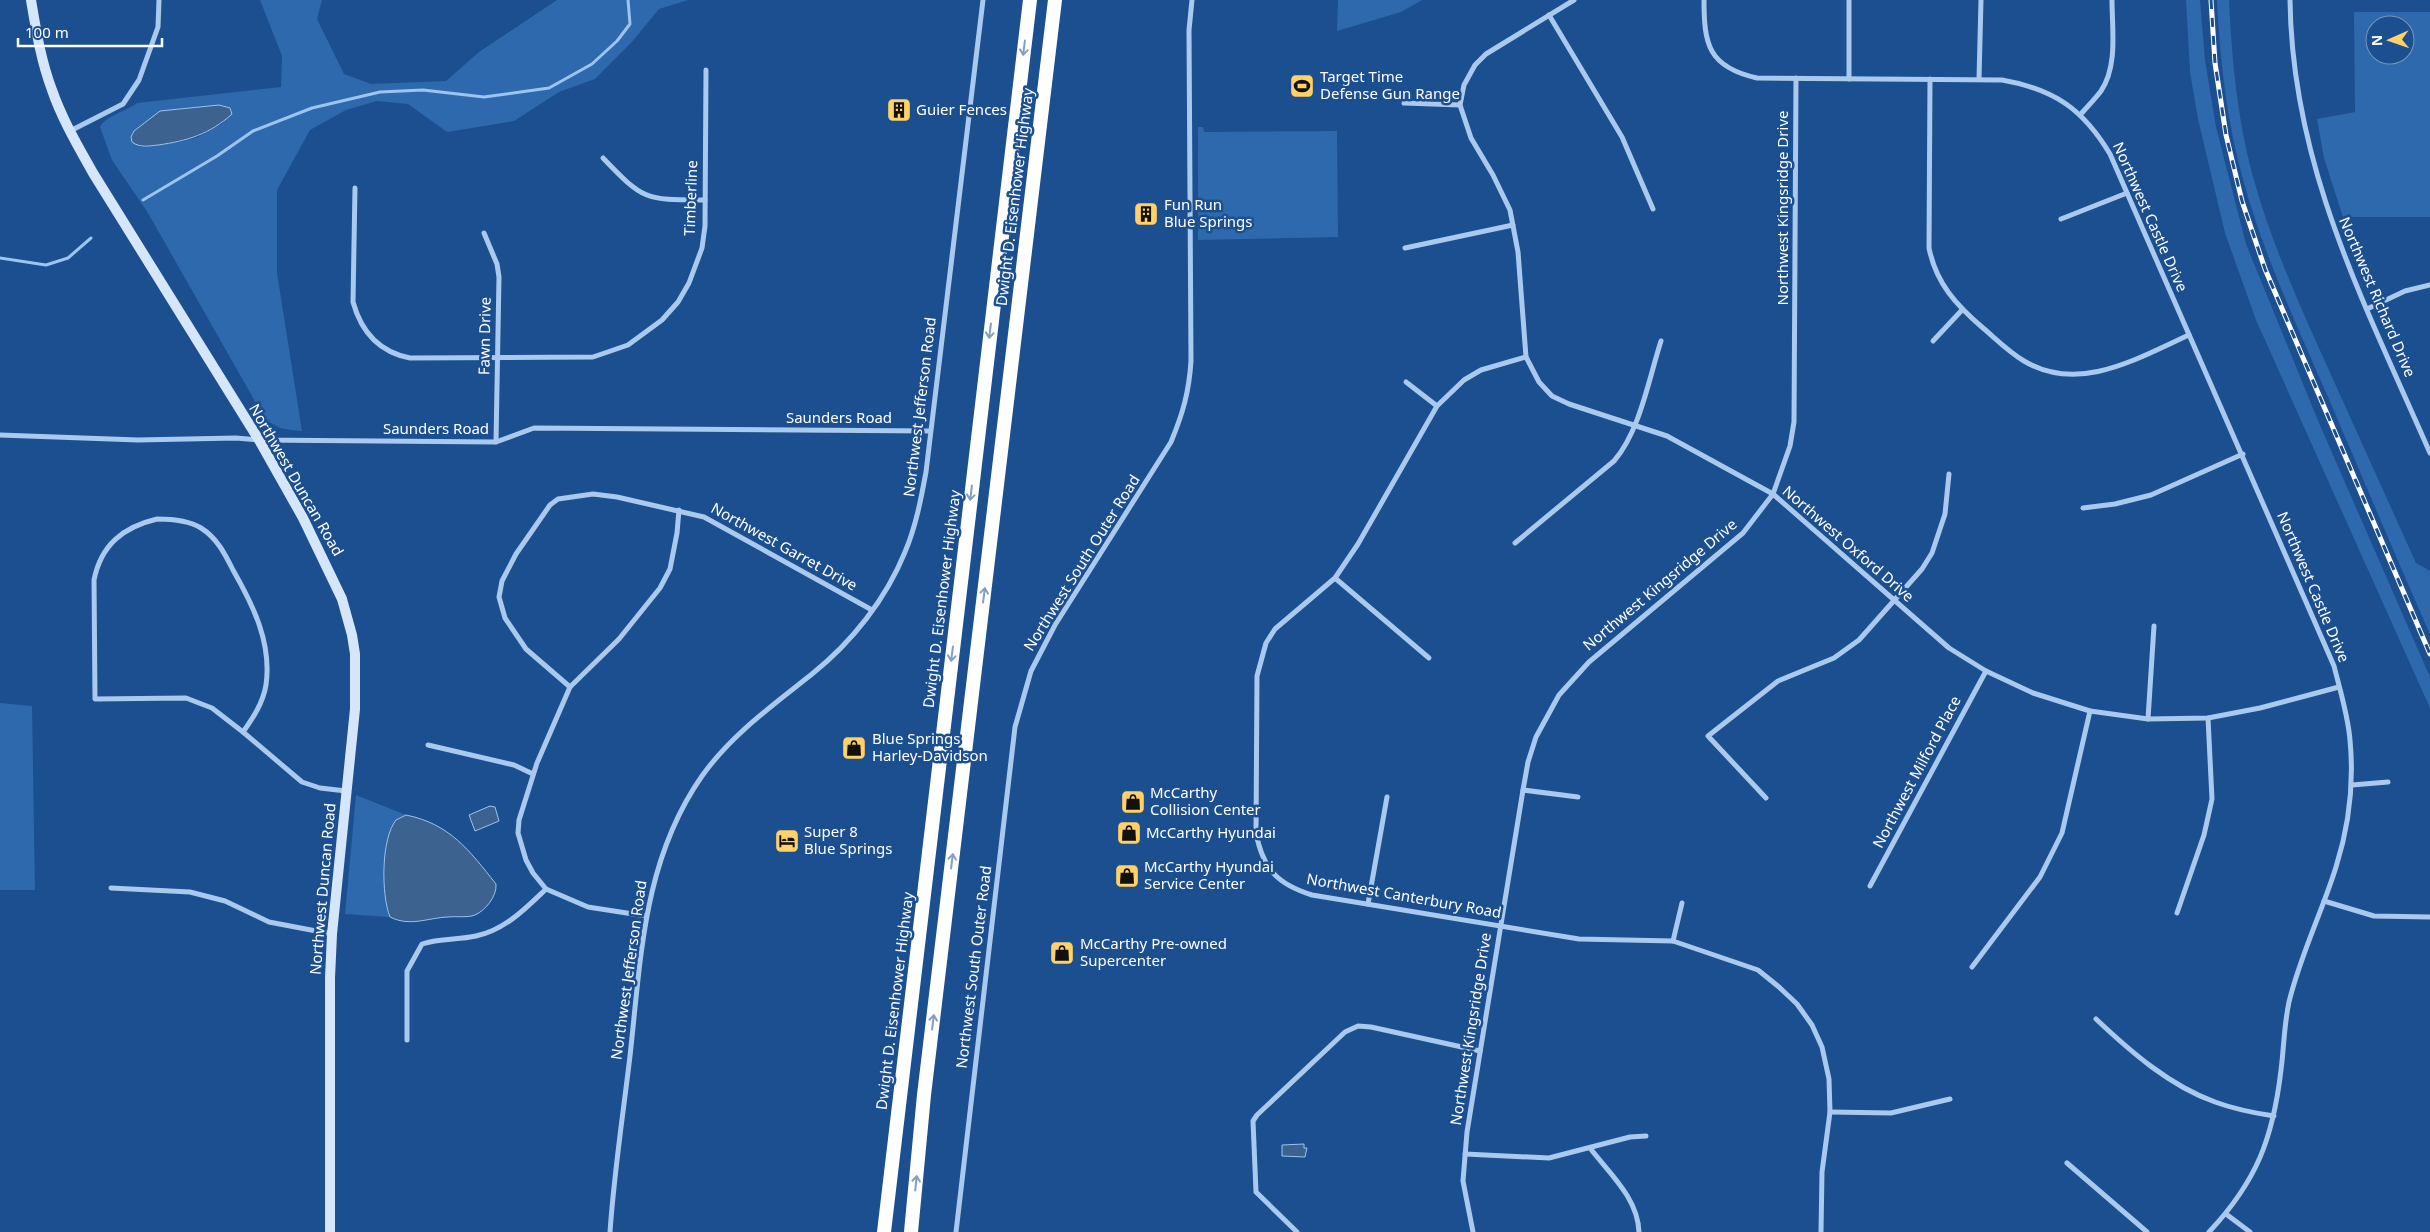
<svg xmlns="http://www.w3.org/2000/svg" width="2430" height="1232" font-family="'Noto Sans',sans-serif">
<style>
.green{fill:#2e69ad;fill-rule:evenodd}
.water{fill:#3c6290;stroke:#9cc4f0}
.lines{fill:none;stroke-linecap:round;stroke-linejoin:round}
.stream{stroke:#9cc4f0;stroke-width:3}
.street{stroke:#a9c9ee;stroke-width:5}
.secondary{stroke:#d6e6fa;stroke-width:10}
.highway{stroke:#fff;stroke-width:14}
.rail-casing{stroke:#fff;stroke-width:5}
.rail{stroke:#1b4f8f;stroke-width:3;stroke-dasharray:9;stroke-linecap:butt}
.oneway{stroke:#829ec1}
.labels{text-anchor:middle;stroke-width:5;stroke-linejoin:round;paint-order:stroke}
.poi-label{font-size:15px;fill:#fff;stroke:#1b4f8f;text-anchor:start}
.street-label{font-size:15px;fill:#fff;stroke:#1b4f8f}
</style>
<rect width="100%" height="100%" fill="#1b4f8f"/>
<g class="green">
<path d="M 260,0 L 322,0 L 317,19 L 344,74 L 371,84 L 446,81 L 479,52 L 557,0 L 688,0 L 659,9 L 631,43 L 595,79 L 559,92 L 514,121 L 447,132 L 408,104 L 377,101 L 346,110 L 310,130 L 277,190 L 277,273 L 302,431 C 287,430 275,429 264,417 L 148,213 L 112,160 L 100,127 C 105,116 127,111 137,103 L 281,87 L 282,56 ZM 219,105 L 223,123 L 198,137 L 180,142 L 140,147 L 134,131 L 160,111 Z"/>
<path d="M 1338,0 L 1422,0 L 1401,12 L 1337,31 Z"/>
<path d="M 2186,0 L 2200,0 L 2205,60 L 2216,127 L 2246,244 L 2319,423 L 2430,677 L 2430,708 L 2256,320 L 2225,233 L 2198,119 L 2190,72 Z"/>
<path d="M 2217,0 L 2229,0 C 2232,63 2238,126 2256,187 C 2275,252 2304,315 2332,377 C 2360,439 2388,501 2416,563 L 2430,571 L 2430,634 C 2396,557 2364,481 2331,404 C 2300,332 2265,259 2244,183 C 2227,123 2220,62 2217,0 Z"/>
<path d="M 2354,12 L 2430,12 L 2430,217 L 2343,217 L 2341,211 L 2324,158 L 2317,119 L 2355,112 ZM 2375,25 L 2405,25 L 2405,55 L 2375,55 Z"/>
<path d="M 1198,127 L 1203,127 L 1204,132 L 1337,131 L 1338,237 L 1198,240 Z"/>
<path d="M 0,703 L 32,706 L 35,890 L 0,890 Z"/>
<path d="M 356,795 L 406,815 C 378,823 381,895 390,917 L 345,914 Z"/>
</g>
<g class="water">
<path d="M 219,105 L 230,108 L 232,114 C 210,134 187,141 158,145 C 148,146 140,148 132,142 L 131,137 L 134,131 L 160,111 Z"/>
<path d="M 490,806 L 495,807 L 499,821 L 475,831 L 469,815 Z"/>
<path d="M 406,815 C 450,824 469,850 496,884 C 497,896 486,910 475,915 C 467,918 456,916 448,917 C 427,918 410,927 390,917 C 381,894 381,839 396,820 Z"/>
<path d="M 1304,1144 L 1304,1148 L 1307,1148 L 1305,1157 L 1282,1156 L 1282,1145 Z"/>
</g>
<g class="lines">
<g class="stream">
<path d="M 143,200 L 217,156 L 253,131 L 312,108 L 380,92 L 423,90 L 484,97 L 549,88 L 592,64 L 617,41 L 630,24 L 628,0"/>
<path d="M 0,258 L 46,265 L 68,258 L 91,238"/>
</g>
<g class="street">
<path d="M 1574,0 L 1486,54 L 1475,65 L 1464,85 L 1460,105 L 1471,138 L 1493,175 L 1510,210 L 1518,252 L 1526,357 L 1539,382 L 1552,396 L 1569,404 L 1667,436 L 1773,494 L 1949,648 L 1986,671 L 2033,693 L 2090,711 L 2148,719 L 2208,718 L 2260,708 L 2339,687"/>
<path d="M 1704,0 C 1704,44 1708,67 1757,78 L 2002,80 C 2054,89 2083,109 2110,154 L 2334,666 C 2340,690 2348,715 2350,740 C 2354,782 2349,826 2336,867 C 2322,912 2300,956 2289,1002 C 2284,1025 2284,1047 2281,1070 C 2273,1138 2257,1181 2209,1232"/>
<path d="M 2290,0 C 2292,167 2365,304 2430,453"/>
<path d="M 1549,15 L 1622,137 L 1653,209"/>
<path d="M 1849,79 L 1849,0"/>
<path d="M 1930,79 L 1929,248 C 1936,283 1956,305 1983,328 C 1996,339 2009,352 2024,361 C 2079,394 2138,358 2189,335"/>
<path d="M 1979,79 L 1981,0"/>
<path d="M 1404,103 L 1460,105"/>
<path d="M 2081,114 C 2087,107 2095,99 2101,91 C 2118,66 2112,29 2112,0"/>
<path d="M 70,131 L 123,104 L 139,80 L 158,27 L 159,0"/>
<path d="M 603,158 C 644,201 646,200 705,200"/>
<path d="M 355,188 L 353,302 C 361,331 379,352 410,358 L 593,357 L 628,345 L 662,320 L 678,302 L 689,283 L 702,248 L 705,226 L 706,70"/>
<path d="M 2061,219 L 2127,193"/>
<path d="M 484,233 L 497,264 L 499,277 L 496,442"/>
<path d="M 1405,248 L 1513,225"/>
<path d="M 2367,309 L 2405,291 L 2430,285"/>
<path d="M 1933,341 L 1962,310"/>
<path d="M 1526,357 L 1481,370 L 1464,380 L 1437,406 L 1358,544 L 1335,578 L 1275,629 L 1266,643 L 1257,676 L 1256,833 C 1263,869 1277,884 1312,895 L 1579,939 L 1673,941 L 1758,970 L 1779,987 L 1797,1004 L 1812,1025 L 1822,1047 L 1829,1079 L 1830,1112 L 1822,1172 L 1821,1232"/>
<path d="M 1406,382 L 1437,406"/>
<path d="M 0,435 L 138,440 L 236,438 L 259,440 L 496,442 L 534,428 L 930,431"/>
<path d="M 2083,508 L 2115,504 L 2151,495 L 2243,454"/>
<path d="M 157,519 C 172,519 188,520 201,528 C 217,538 225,554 233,570 C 253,605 272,643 266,685 C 263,703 253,718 243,732 L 212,708 L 186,698 L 95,699 L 94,580 C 101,545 123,527 157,519 Z"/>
<path d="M 1515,543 L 1614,461 C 1640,431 1649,378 1661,341"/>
<path d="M 1335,578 L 1429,658"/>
<path d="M 570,687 L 526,649 L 505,618 L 499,597 L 502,581 L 516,554 L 550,505 L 558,499 L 593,494 L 617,497 L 704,517 L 872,610"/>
<path d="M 2148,719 L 2154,626"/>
<path d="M 243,732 L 302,782 L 320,788 L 346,791"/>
<path d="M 428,745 L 514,765 L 533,774"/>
<path d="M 2352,785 L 2388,782"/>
<path d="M 1523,790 L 1578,797"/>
<path d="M 1766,798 L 1708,736 L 1778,681 L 1834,658 L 1859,640 L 1922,569 L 1932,553 L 1945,514 L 1949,474"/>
<path d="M 1870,886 L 1986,671"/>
<path d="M 111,888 L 190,892 L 225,901 L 269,922 L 332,934"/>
<path d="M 2324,901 L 2374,916 L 2430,917"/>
<path d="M 1368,904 L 1387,797"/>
<path d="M 2177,913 L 2204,835 L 2212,799 L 2208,718"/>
<path d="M 646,916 L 588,907 L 546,889 L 533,873 L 526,860 L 518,833 L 519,820 L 537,763 L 570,687 L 619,639 L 660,588 L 670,569 L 677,533 L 679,510"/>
<path d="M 1673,941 L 1682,903"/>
<path d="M 1972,967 L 2040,877 L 2062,833 L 2090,711"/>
<path d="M 2096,1019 C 2131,1052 2170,1086 2215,1102 C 2234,1109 2254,1113 2274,1116"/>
<path d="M 407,1040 L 407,971 L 422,944 C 440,938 458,940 476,936 C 505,930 526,908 546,889"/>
<path d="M 1830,1112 L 1891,1113 L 1950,1099"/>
<path d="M 1590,1148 C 1609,1173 1638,1198 1639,1232"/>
<path d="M 1465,1154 L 1549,1158 L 1630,1137 L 1646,1136"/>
<path d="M 2067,1163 L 2147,1232"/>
<path d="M 2226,1214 L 2250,1232"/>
<path d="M 610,1232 C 614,1173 623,1115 630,1056 C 641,958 643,860 702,776 C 731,735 773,705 812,674 C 852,642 886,599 905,552 C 916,526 921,499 926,472 L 983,0"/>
<path d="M 956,1232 L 1015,727 L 1031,671 L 1055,625 L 1171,442 C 1183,413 1189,392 1191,361 L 1189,30 L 1192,0"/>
<path d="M 1297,1232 L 1256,1192 L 1253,1121 L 1257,1115 L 1345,1032 L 1358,1026 L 1371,1027 L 1480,1051"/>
<path d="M 1473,1232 L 1463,1181 L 1467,1132 L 1523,790 L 1528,762 L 1536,737 L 1559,695 L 1589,662 L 1743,533 L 1773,494 L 1790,446 L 1794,422 L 1796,78"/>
</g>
<path class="secondary" d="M 31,0 C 36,30 41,61 52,90 C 62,119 78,146 93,173 L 259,440 L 303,518 L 342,599 L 352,635 L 355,654 L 355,709 L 332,934 L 330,978 L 330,1232"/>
<g class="highway">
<path d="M 884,1232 L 1030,0"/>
<path d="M 911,1232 L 924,1095 L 1055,0"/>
</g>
<defs>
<path id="rail" d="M 2211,0 L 2215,63 L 2226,135 L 2242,201 L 2265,269 L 2430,654"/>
</defs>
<use href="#rail" class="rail-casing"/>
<use href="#rail" class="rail"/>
</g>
<defs><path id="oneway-shaft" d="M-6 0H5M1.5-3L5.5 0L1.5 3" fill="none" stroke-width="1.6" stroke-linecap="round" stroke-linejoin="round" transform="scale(1.25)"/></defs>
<g class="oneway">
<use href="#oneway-shaft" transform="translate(1024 48) rotate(97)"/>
<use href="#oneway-shaft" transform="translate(990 331) rotate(97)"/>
<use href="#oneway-shaft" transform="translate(971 493) rotate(97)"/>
<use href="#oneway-shaft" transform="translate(984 595) rotate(-83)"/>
<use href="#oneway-shaft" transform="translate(952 654) rotate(97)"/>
<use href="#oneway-shaft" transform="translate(952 861) rotate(-83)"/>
<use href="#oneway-shaft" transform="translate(933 1022) rotate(-83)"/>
<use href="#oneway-shaft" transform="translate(916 1183) rotate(-84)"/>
</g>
<defs>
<symbol id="stadium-square" viewBox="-11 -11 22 22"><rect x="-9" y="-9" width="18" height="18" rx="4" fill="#ffd166" stroke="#1b4f8f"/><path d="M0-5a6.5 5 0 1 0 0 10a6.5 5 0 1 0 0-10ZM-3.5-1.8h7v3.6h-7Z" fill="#111"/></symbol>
<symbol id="building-square" viewBox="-11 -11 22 22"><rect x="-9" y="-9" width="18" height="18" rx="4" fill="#ffd166" stroke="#1b4f8f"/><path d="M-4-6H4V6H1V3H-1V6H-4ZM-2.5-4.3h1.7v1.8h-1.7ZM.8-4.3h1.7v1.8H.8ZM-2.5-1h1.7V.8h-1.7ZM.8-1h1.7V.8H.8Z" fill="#111"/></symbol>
<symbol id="shop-square" viewBox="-11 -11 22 22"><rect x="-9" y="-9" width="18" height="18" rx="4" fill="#ffd166" stroke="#1b4f8f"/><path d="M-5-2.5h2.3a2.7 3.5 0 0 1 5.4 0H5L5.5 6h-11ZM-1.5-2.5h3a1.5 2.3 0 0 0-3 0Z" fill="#111"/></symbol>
<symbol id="hotel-square" viewBox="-11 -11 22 22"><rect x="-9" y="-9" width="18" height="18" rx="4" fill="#ffd166" stroke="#1b4f8f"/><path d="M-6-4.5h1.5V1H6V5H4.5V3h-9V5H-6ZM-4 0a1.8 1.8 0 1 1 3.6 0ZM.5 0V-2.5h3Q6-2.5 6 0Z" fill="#111"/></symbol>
</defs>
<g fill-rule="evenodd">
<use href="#stadium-square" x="1288" y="72" width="28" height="28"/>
<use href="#building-square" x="885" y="96" width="28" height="28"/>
<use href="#building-square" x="1132" y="200" width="28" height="28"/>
<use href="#shop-square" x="840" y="734" width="28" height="28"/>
<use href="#shop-square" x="1119" y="788" width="28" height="28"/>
<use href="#shop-square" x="1115" y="819" width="28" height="28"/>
<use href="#hotel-square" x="773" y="827" width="28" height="28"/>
<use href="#shop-square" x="1113" y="862" width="28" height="28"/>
<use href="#shop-square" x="1048" y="939" width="28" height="28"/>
</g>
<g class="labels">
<g class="poi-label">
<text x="1320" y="82">Target Time<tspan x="1320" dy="17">Defense Gun Range</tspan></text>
<text x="916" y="115">Guier Fences</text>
<text x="1164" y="210">Fun Run<tspan x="1164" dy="17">Blue Springs</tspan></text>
<text x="872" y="744">Blue Springs<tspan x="872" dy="17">Harley-Davidson</tspan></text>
<text x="1150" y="798">McCarthy<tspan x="1150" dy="17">Collision Center</tspan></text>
<text x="804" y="837">Super 8<tspan x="804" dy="17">Blue Springs</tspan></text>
<text x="1146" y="838">McCarthy Hyundai</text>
<text x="1144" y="872">McCarthy Hyundai<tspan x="1144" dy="17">Service Center</tspan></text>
<text x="1080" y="949">McCarthy Pre-owned<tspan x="1080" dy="17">Supercenter</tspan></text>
</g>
<g class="street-label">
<text transform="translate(1015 197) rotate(-83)" y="5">Dwight D. Eisenhower Highway</text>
<text transform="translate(691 198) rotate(-88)" y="5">Timberline</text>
<text transform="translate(1783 208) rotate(-90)" y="5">Northwest Kingsridge Drive</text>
<text transform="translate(2150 217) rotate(66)" y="5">Northwest Castle Drive</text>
<text transform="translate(2377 297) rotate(67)" y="5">Northwest Richard Drive</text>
<text transform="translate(485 336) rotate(-89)" y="5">Fawn Drive</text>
<text transform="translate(920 407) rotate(-83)" y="5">Northwest Jefferson Road</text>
<text x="839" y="423">Saunders Road</text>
<text x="436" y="434">Saunders Road</text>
<text transform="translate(296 480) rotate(60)" y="5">Northwest Duncan Road</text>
<text transform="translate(1848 544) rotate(41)" y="5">Northwest Oxford Drive</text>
<text transform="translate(784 547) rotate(29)" y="5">Northwest Garret Drive</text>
<text transform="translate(1082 563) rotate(-58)" y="5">Northwest South Outer Road</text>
<text transform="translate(1660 585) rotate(-40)" y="5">Northwest Kingsridge Drive</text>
<text transform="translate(2313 587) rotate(67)" y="5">Northwest Castle Drive</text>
<text transform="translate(942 599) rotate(-83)" y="5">Dwight D. Eisenhower Highway</text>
<text transform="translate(1917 772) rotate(-62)" y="5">Northwest Milford Place</text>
<text transform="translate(323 889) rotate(-85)" y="5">Northwest Duncan Road</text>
<text transform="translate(1404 896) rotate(10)" y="5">Northwest Canterbury Road</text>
<text transform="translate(974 967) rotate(-83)" y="5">Northwest South Outer Road</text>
<text transform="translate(629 970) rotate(-82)" y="5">Northwest Jefferson Road</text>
<text transform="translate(895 1001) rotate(-83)" y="5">Dwight D. Eisenhower Highway</text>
<text transform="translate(1471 1029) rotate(-81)" y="5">Northwest Kingsridge Drive</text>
</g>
</g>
<g transform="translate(2390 40) rotate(268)"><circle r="24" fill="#1b4f8f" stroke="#7695bc"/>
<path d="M0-4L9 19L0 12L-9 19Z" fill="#ffd166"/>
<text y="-8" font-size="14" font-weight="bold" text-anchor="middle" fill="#ffffff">N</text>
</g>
<path d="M18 38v8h144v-8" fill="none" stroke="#ffffff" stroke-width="2.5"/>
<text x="25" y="38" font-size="15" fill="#ffffff" stroke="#1b4f8f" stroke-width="4" paint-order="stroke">100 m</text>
</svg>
